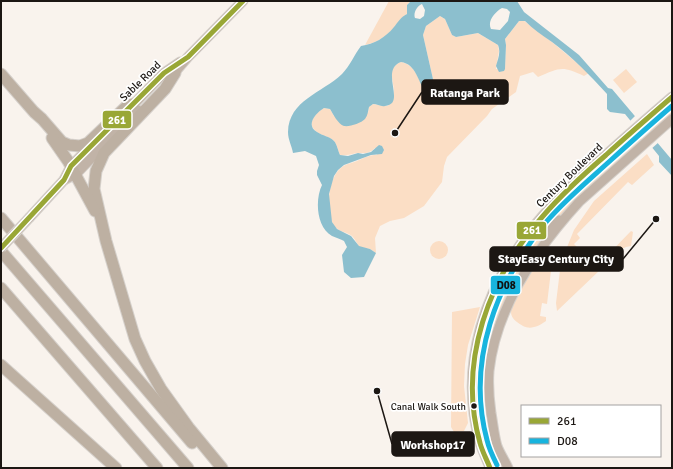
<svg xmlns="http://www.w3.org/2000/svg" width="673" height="469" font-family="Signika,sans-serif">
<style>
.green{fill:#fbdec5}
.water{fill:#8cbfce;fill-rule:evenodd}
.pier{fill:#f9f3ed}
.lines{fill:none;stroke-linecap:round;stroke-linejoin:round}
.secondary-casing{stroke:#d5d0cb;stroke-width:11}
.motorway-casing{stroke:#d5d0cb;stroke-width:13}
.secondary{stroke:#c1b3a7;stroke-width:9}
.motorway{stroke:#bdb0a2;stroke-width:11}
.secondary-bridge-casing{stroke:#d5d0cb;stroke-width:11;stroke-linecap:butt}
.secondary-bridge{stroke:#c1b3a7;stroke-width:9}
.bus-1-casing{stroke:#fff;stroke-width:8}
.bus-2-casing{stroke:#fff;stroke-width:8}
.bus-1{stroke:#99a736;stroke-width:5}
.bus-2{stroke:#18b4de;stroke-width:5}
.bus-dot{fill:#1c1713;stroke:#fff;stroke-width:1.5}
.labels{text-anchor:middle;stroke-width:3.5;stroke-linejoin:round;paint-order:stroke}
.bus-label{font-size:10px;fill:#1c1713;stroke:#fff;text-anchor:end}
.street-label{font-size:11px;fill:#1c1713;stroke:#fff}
.leader{fill:none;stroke:#1c1713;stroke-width:1.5}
.callout-dot{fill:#1c1713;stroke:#fff;stroke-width:1.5}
.callout{fill:#1c1713;stroke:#1c1713;stroke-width:1.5}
.callout-label{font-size:12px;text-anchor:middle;font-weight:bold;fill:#fff}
.line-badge{stroke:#fff;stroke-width:1.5}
.badge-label{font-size:11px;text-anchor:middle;font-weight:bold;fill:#fff}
.pale-badge-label{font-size:11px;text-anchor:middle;font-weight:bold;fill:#111}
</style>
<rect width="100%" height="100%" fill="#f9f3ed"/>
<g class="green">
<path d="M 389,1 L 411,1 L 407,5 L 407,14 C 400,18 397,25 391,31 C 384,38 375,43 365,45 Z"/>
<path d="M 440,16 L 445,19 L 452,35 L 456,37 L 478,33 L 498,45 L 499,51 L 496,69 L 505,69 L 506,45 L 505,39 L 519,21 L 523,20 L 552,42 L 589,73 L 584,76 C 562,65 559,68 538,77 L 533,72 L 520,76 L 516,92 L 492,109 L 487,116 L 447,157 L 444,166 L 442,182 L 424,206 L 404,218 L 390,221 L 380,226 L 375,238 L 376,253 L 370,249 L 359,247 C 357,243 355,239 352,236 C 345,231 336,232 332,222 C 326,207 328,177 342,167 C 347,163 354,163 359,160 C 366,157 370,155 377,155 L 375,148 C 369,154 365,153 357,153 C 351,154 346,156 340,155 C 338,151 337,144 334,141 C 329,136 322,136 317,132 C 305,124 316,113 324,108 L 330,109 L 334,116 L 368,113 L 369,107 L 373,104 L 383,106 L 388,106 C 390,101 394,95 394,90 C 393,79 387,67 401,62 C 413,64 418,76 422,86 L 435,88 L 423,35 L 426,26 Z"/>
<path d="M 626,69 L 637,82 L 624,93 L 613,80 Z"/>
<path d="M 672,101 L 672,113 C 623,156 569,198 533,252 C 523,267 516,288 509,305 C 502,319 493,334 489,349 C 481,373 483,399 486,424 L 481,425 C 479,418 477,411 477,404 C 470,324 515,249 568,194 C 578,183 591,173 602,163 C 625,143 649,122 672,101 Z"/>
<path d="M 647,154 L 654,165 L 632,185 L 628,182 L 577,234 L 580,238 L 574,244 L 593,263 L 598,258 L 602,261 L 631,231 L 633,232 L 631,246 L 626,247 L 622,249 L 557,311 L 556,303 L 561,262 L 574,230 L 594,201 Z"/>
<circle cx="439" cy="250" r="9"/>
<path d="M 551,247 L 553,251 L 553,254 L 547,304 L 542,303 L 540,316 L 546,317 L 546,321 C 539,326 531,330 523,326 C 518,323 511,319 511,312 C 511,298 538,260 547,248 L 550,249 Z"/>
<path d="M 480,307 L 468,345 L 465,364 L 464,386 L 468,423 L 464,431 L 454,432 L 451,427 L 452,312 Z"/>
</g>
<path class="water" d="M 411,1 L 517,1 L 524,12 L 579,55 L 608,88 L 612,89 L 672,160 L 672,176 L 659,162 L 659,156 L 625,114 L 610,112 L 607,109 L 607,94 C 590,75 572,57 552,42 C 542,35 533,29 525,21 L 519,21 L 505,39 L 506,45 L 505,69 L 504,71 L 499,72 L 496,66 C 498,59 501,53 498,45 L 478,33 L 456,37 L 452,35 L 445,19 L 440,16 L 426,26 L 423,35 L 435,88 L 431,94 L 425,92 C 418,81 416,64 401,62 C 379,70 407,104 385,106 C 381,107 377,104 373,104 L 369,107 C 368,111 368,115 365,119 C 361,123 350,127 344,126 C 338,124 333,114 330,109 L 324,108 C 316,113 305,125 317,132 C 323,136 329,136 334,141 C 337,144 338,151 340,155 L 348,156 L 358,153 L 363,154 L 371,152 L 379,145 L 382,146 L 384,150 L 382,154 L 371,155 L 344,165 L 338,170 L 334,176 L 329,194 L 332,222 L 337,229 L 351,236 L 359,246 L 370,249 L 376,253 L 364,277 L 351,278 L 344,272 L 342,255 L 347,247 L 344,241 C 341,239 336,238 332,236 C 316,227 315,199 322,185 L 317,175 L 317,171 L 319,165 L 316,156 L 305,151 L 293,153 C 292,146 288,140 288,132 C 289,100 322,93 342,74 C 350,66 354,55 361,46 C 374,44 385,38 394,27 C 398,22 401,17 407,14 L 407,5 ZM 422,4 L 425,10 L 424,16 L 420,19 L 415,18 C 413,13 417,6 422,4 ZM 502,8 L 507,9 L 510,12 L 508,21 L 500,30 L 491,29 C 487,21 495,12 502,8 Z"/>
<path class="pier" d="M 636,115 L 659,142 L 650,150 L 629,122 Z"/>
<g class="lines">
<defs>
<g id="secondary">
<path d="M 170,78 L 188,57 L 243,1"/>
<path d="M 129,109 L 164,73 L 180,62"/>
<path d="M 64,180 L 76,174 L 138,110"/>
<path d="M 30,217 L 64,180 L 71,166 L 97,140"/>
<path d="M 535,226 C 546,232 550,227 559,220"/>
<path d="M 490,468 C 487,460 483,451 480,443 C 458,364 485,287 535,225 C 556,199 581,177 606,155 C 628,135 650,116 672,97"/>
<path d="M 508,468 C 505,461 500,454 497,446 C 494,436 493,424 491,413 C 489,399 488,385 489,371 C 496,307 537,248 579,202 L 672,119"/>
</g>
<g id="motorway">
<path d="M 175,73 L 165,89 L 104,153 L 96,171 L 94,189 L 106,241 L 135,339 L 145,361 L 161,389 L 189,428 L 222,468"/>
<path d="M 1,74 L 34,112 L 42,119 L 62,142 L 69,145 L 80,146 L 88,143 L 127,106 L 133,104"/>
<path d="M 52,138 L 68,161 L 95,211"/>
<path d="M 1,218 L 192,443"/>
<path d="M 1,251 L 188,468"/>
<path d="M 1,288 L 157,468"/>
<path d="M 1,365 L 116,468"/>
</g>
</defs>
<use href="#secondary" class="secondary-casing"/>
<use href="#motorway" class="motorway-casing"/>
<use href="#secondary" class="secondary"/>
<use href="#motorway" class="motorway"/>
<defs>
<path id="secondary-bridge" d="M 1,248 L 30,217"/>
</defs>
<use href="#secondary-bridge" class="secondary-bridge-casing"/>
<use href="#secondary-bridge" class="secondary-bridge"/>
<defs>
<g id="bus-1">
<path d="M 1,248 L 64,180 L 71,166 L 164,73 L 188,57 L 243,1"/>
<path d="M 490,468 C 487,460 482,451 480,443 C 457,362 489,277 543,216 C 562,194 584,174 606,155 C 628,135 650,116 672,97"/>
</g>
<path id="bus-2" d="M 497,465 C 493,457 489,449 487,440 C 466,361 496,282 547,221 C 566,199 589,180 611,160 C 631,142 651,124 672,106"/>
</defs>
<use href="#bus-1" class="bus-1-casing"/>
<use href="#bus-2" class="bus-2-casing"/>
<use href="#bus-1" class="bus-1"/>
<use href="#bus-2" class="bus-2"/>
</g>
<circle class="bus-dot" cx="474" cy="406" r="3.5"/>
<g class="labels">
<g class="bus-label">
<text x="466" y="410">Canal Walk South</text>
</g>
<g class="street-label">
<text transform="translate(140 81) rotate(-44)" y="4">Sable Road</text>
<text transform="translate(569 175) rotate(-44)" y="4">Century Boulevard</text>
</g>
</g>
<path class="leader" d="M395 133L422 92M656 219L623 259M377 391L392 444"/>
<g class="callout-dot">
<circle cx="395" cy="133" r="4"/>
<circle cx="656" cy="219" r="4"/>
<circle cx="377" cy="391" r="4"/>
</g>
<g class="callout">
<rect x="422" y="80" width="86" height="24" rx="4"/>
<rect x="490" y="247" width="133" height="24" rx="4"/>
<rect x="392" y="432" width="82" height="24" rx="4"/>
</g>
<g class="callout-label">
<text x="465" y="97">Ratanga Park</text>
<text x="556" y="263">StayEasy Century City</text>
<text x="433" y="449">Workshop17</text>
</g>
<g class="line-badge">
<rect x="102" y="110" width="30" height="19" rx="4" fill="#99a736"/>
<rect x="516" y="221" width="31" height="19" rx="4" fill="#99a736"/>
<rect x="490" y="275" width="31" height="20" rx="4" fill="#18b4de"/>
</g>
<g class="badge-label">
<text x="117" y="124">261</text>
<text x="532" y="234">261</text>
</g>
<g class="pale-badge-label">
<text x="506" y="289">D08</text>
</g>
<rect width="673" height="469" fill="none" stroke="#1c1713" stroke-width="4"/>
<rect x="521" y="405" width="140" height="52" fill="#ffffff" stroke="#a4a2a1"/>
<rect x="529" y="418" width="20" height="6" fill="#99a736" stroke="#a4a2a1"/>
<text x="557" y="425" font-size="12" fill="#1c1713">261</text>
<rect x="529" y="438" width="20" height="6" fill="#18b4de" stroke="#a4a2a1"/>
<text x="557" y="445" font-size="12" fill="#1c1713">D08</text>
</svg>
